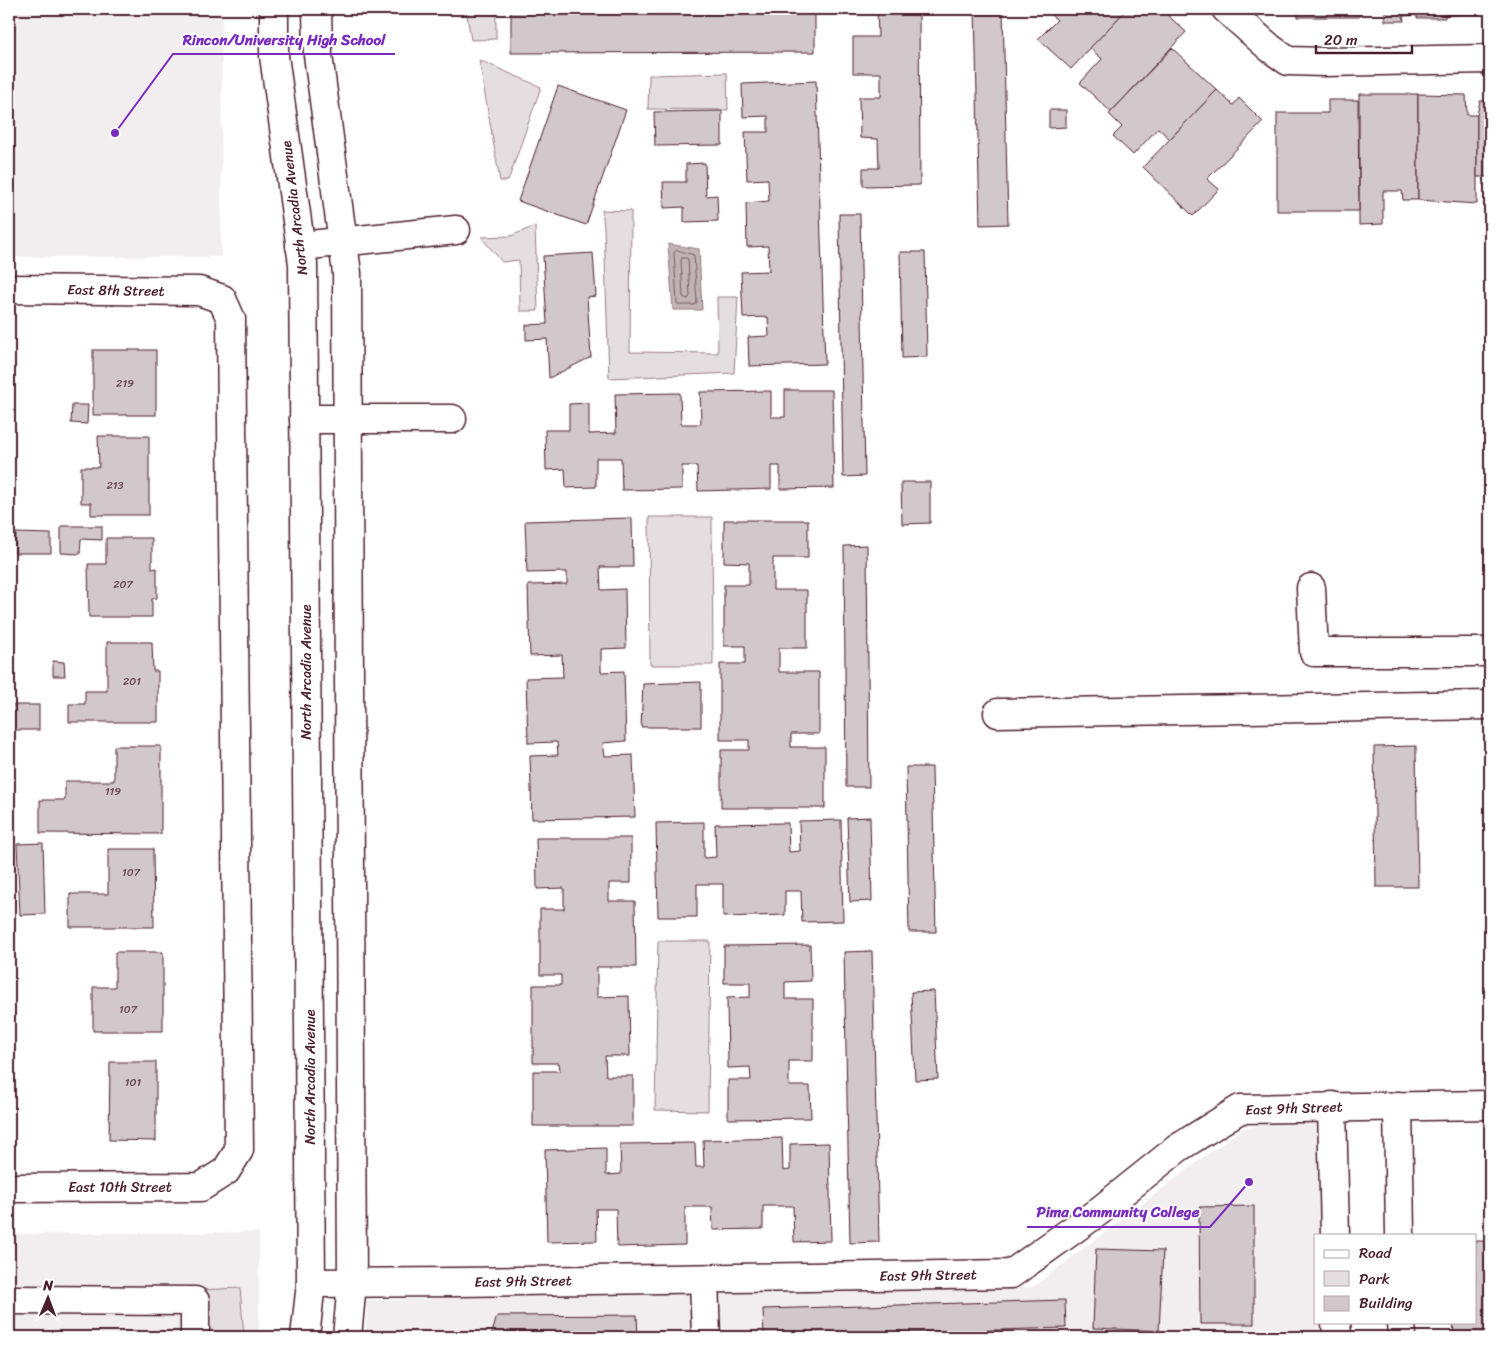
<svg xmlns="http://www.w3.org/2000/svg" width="1499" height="1346" font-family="Sriracha,sans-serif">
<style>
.built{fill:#f2eeef}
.green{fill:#e5dee0;stroke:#987e86}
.water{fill:#c1b3b6;stroke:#91787e}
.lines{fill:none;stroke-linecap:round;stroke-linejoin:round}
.shore{stroke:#7a5a63;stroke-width:1}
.building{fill:#d2c7cb;stroke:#4a1f2b}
.minor-casing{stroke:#4a1f2b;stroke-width:31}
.minor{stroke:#fff;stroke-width:28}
.labels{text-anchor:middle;stroke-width:4;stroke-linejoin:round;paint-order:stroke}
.number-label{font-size:11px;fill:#6c4953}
.street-label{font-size:14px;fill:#4a1f2b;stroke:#fff}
.leader{fill:none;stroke:#7b2cbf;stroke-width:2}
.callout-dot{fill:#7b2cbf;stroke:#fff;stroke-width:2}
.callout-label{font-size:15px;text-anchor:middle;font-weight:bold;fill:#7b2cbf;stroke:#fff;stroke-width:4;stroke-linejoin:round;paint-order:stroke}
</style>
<rect width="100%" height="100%" fill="#fff"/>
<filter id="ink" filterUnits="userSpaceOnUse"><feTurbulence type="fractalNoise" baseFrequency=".02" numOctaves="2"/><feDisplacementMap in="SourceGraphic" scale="10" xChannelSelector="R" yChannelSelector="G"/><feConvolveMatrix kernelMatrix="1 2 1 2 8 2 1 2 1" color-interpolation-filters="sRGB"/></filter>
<g filter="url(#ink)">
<g class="built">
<path d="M 9,9 L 222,9 L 221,257 L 9,257 Z"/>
<path d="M 1287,1119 L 1325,1120 L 1327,1235 L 1315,1235 L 1315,1322 L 1328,1322 L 1328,1337 L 366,1337 L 367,1300 L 1033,1287 L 1241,1129 Z"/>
<path d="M 259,1232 L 259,1337 L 9,1337 L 9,1234 Z"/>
</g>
<g class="green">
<path d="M 466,9 L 496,9 L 496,39 L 471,40 Z"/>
<path d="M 479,60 L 541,87 L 508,181 L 500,181 Z"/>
<path d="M 727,73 L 728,110 L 648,109 L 649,75 Z"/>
<path d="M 602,210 L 631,211 L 630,352 L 718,353 L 717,297 L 738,297 L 734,373 L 609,378 L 604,227 Z"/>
<path d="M 535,226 L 538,311 L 520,311 L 519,260 L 502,262 L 481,237 L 511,236 Z"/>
<path d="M 649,517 L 712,517 L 713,665 L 650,665 Z"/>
<path d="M 658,941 L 710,941 L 708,1111 L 655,1110 Z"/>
<path d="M 240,1288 L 244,1337 L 205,1337 L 201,1290 Z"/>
</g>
<path class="water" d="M 668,244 L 699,249 L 702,310 L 673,310 Z"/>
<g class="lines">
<g class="shore">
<path d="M 677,250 L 694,255 L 697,302 L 695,305 L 679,305 L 677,303 L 674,253 Z"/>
<path d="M 682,258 L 687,258 L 688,260 L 690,296 L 688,299 L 683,297 L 681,260 Z"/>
</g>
</g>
<g class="building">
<path d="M 511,9 L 815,9 L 815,52 L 511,53 Z"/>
<path d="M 851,9 L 919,9 L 920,185 L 863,186 L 863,168 L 879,168 L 878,139 L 860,138 L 859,97 L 881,97 L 881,73 L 853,73 L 853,37 L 878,37 L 877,9 Z"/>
<path d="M 975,9 L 1003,9 L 1008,224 L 980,225 Z"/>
<path d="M 1046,9 L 1127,9 L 1071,69 L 1038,39 L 1057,20 L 1045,10 Z"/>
<path d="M 1127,9 L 1161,9 L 1186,32 L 1111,112 L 1080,83 L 1102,59 L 1090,48 Z"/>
<path d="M 1298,9 L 1361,9 L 1361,11 L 1359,17 L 1298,17 Z"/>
<path d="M 1361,9 L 1417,9 L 1417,15 L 1403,16 L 1404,21 L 1385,21 L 1385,10 L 1361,11 Z"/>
<path d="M 1417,9 L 1480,9 L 1480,14 L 1445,15 L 1445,18 L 1417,18 Z"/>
<path d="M 1172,48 L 1217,90 L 1170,139 L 1158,128 L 1133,155 L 1113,136 L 1122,127 L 1109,114 Z"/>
<path d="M 816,81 L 825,364 L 749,366 L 748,337 L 769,336 L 768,317 L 743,318 L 741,272 L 769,271 L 768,246 L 747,247 L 746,203 L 769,201 L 768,179 L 747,180 L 745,132 L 768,132 L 768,116 L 743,117 L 742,84 Z"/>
<path d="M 558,86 L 626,110 L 586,225 L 518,201 Z"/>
<path d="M 1217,90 L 1233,105 L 1239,98 L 1263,122 L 1207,179 L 1219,189 L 1193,216 L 1143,167 Z"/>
<path d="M 1359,94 L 1418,94 L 1418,200 L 1403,200 L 1402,191 L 1383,191 L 1383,224 L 1359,225 Z"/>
<path d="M 1418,94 L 1466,95 L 1467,115 L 1477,115 L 1477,204 L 1418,200 Z"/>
<path d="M 1328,100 L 1358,100 L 1359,211 L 1277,211 L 1277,113 L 1328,113 Z"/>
<path d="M 1480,101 L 1490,101 L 1490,177 L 1477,177 L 1477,115 Z"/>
<path d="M 1049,110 L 1066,110 L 1066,127 L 1049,128 Z"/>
<path d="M 722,111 L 722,145 L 655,146 L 654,112 Z"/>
<path d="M 705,163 L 706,196 L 717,195 L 718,221 L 684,222 L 684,207 L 664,208 L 663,182 L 686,182 L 686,164 Z"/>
<path d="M 839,214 L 860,214 L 865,476 L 843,477 Z"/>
<path d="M 900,252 L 925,252 L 927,357 L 902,358 Z"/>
<path d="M 593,253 L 596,296 L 587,297 L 591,357 L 549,378 L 547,339 L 526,340 L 526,325 L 547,324 L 543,256 Z"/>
<rect x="93" y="350" width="63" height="65"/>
<path d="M 785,390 L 832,390 L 834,488 L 780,489 L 780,466 L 771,466 L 771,489 L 698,491 L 697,466 L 682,466 L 682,489 L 622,490 L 621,458 L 596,458 L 596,487 L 566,488 L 565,469 L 546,470 L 545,430 L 569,430 L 569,404 L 589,403 L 589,434 L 616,433 L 615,394 L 680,393 L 681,424 L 701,424 L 700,392 L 771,391 L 771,417 L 785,417 Z"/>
<path d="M 72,405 L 88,405 L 87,424 L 71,423 Z"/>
<path d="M 98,436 L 149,436 L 149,515 L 91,515 L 91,503 L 81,503 L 81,467 L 99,467 Z"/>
<path d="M 901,482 L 930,482 L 930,523 L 902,524 Z"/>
<path d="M 632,518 L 633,567 L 600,567 L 601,590 L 625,589 L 626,648 L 601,649 L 601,672 L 624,671 L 626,741 L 603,743 L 605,756 L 633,755 L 635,817 L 532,819 L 530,756 L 558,755 L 557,742 L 528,743 L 526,678 L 563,677 L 562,655 L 530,656 L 528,585 L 567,584 L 567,572 L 527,573 L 525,521 Z"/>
<path d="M 724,520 L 808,520 L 808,558 L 773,558 L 773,590 L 807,590 L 807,648 L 779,648 L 779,672 L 819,672 L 819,734 L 791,734 L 791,747 L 825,747 L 825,808 L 721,808 L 721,750 L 749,750 L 749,740 L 720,740 L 720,664 L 745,664 L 745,646 L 724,646 L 724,585 L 749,585 L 749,563 L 724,562 Z"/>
<path d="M 61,526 L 102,526 L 102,540 L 81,539 L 80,554 L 61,553 Z"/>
<path d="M 16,533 L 51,534 L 51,553 L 15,553 Z"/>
<path d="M 106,538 L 152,538 L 152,569 L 157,568 L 157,598 L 152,599 L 152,617 L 89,617 L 88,564 L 106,564 Z"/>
<path d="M 867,545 L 869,787 L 846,787 L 844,546 Z"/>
<path d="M 107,642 L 152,642 L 153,671 L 158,671 L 158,722 L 69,722 L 69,704 L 85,704 L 85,691 L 107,691 Z"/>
<path d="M 53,661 L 64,662 L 65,676 L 53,676 Z"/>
<path d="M 701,682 L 701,727 L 641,727 L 643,684 Z"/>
<rect x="9" y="705" width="30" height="25"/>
<path d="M 114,746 L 161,746 L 161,834 L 40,833 L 40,800 L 65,800 L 65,781 L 114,781 Z"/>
<path d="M 1416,746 L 1418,887 L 1376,887 L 1374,747 Z"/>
<path d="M 906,767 L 932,767 L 936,932 L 909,932 Z"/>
<path d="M 870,817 L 872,901 L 850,902 L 847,818 Z"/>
<path d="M 841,820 L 843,921 L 802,922 L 801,891 L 785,891 L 785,915 L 723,917 L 723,884 L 697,884 L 697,917 L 658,917 L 656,823 L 704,822 L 704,858 L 716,857 L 715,824 L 788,823 L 789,852 L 800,851 L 799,821 Z"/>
<path d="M 536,838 L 631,838 L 631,883 L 609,883 L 609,901 L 635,901 L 636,967 L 597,967 L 597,997 L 629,996 L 630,1056 L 605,1056 L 606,1076 L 633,1076 L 633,1126 L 533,1126 L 533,1071 L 560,1071 L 559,1063 L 533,1063 L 533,985 L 561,985 L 561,975 L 540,975 L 540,909 L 564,909 L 564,888 L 537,889 Z"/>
<path d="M 43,843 L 45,914 L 20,915 L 17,844 Z"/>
<path d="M 108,849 L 153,849 L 154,927 L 70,927 L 70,894 L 108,894 Z"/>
<path d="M 810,945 L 811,981 L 785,982 L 785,999 L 813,999 L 813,1061 L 789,1061 L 789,1086 L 810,1086 L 811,1118 L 728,1119 L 728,1080 L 751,1080 L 750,1067 L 728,1068 L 727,998 L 750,997 L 750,983 L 724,983 L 724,946 Z"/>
<path d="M 872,951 L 879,1242 L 850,1243 L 844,952 Z"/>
<path d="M 115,952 L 163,952 L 163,1031 L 93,1031 L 93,987 L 115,987 Z"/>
<path d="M 934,991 L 938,1079 L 915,1080 L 911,992 Z"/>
<path d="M 110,1062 L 156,1062 L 156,1141 L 109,1140 Z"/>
<path d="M 782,1138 L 783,1171 L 790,1170 L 790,1144 L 829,1143 L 831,1241 L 794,1242 L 793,1206 L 763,1206 L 763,1229 L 713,1230 L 712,1207 L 685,1207 L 685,1245 L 617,1247 L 616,1209 L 596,1209 L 597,1241 L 547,1242 L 545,1150 L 606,1148 L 606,1175 L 621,1174 L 620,1144 L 695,1143 L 696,1167 L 704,1167 L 703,1140 Z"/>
<path d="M 1254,1206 L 1254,1324 L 1200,1324 L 1199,1207 Z"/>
<path d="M 1475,1241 L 1490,1241 L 1490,1337 L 1454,1337 L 1453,1322 L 1475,1322 Z"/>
<path d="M 1096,1249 L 1163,1251 L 1159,1331 L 1093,1328 Z"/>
<path d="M 1065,1300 L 1066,1328 L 764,1337 L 763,1309 Z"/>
<path d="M 637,1315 L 638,1337 L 491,1337 L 497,1316 Z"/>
</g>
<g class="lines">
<defs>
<g id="minor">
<path d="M 274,9 L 274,56 L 303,264 L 311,1283 L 305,1337"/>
<path d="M 317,9 L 318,55 L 347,273 L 352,1283 L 347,1337"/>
<path d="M 1226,9 L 1270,48 L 1288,61 L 1324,62 L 1490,59"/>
<path d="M 300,246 L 456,230"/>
<path d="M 9,289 L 199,291 L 222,299 L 231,319 L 239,1150 L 226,1171 L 201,1187 L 9,1188"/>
<path d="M 304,419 L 452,419"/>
<path d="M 1311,588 L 1314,652 L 1490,652"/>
<path d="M 998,713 L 1490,705"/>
<path d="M 1332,1106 L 1335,1235"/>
<path d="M 1398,1106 L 1400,1235"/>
<path d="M 704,1279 L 706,1337"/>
<path d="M 311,1283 L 458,1282 L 1011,1274 L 1098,1212 L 1178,1148 L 1240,1109 L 1490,1105"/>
<path d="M 9,1300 L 195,1301 L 195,1337"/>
<path d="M 1336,1322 L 1337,1337"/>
<path d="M 1401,1322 L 1402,1337"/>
</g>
</defs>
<use href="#minor" class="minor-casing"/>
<use href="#minor" class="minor"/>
</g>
</g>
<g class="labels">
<g class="number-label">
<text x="125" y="387">219</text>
<text x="115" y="489">213</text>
<text x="123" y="588">207</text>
<text x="132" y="685">201</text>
<text x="113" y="795">119</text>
<text x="131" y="876">107</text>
<text x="128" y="1013">107</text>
<text x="133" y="1086">101</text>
</g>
<g class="street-label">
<text transform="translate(294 208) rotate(-97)" y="5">North Arcadia Avenue</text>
<text transform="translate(116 290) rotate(1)" y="5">East 8th Street</text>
<text transform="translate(306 672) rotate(-90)" y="5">North Arcadia Avenue</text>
<text transform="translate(310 1077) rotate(-90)" y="5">North Arcadia Avenue</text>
<text transform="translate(1294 1108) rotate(-2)" y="5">East 9th Street</text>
<text x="120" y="1192">East 10th Street</text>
<text transform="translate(928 1275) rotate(-1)" y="5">East 9th Street</text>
<text transform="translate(523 1281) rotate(-1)" y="5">East 9th Street</text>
</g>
</g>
<path class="leader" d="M115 133L173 54H395M1249 1182L1210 1227H1027"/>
<g class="callout-dot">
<circle cx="115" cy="133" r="5"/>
<circle cx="1249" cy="1182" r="5"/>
</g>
<g class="callout-label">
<text x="284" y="45">Rincon/University High School</text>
<text x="1118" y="1217">Pima Community College</text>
</g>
<rect width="1499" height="1346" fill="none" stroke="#fff" stroke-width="30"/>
<rect x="15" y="15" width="1469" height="1316" fill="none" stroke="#4a1f2b" stroke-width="2" filter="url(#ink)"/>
<rect x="1314" y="1234" width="162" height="90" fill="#ffffff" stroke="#b7a5aa"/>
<rect x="1324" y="1250" width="25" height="8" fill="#ffffff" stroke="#b7a5aa"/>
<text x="1359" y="1258" font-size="15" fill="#4a1f2b">Road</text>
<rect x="1324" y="1271" width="25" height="15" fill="#e5dee0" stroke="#b7a5aa"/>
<text x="1359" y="1284" font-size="15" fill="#4a1f2b">Park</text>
<rect x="1324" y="1296" width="25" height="15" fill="#d2c7cb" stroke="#b7a5aa"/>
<text x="1359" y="1308" font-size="15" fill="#4a1f2b">Building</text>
<g transform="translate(48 1298) rotate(1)" stroke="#ffffff" stroke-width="4" paint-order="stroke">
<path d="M0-4L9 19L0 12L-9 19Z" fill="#4a1f2b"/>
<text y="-8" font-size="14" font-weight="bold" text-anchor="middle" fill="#4a1f2b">N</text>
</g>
<path d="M1316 45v8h96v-8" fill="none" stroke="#4a1f2b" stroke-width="2.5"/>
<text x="1324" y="45" font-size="15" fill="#4a1f2b" stroke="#ffffff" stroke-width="4" paint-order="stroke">20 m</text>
</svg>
